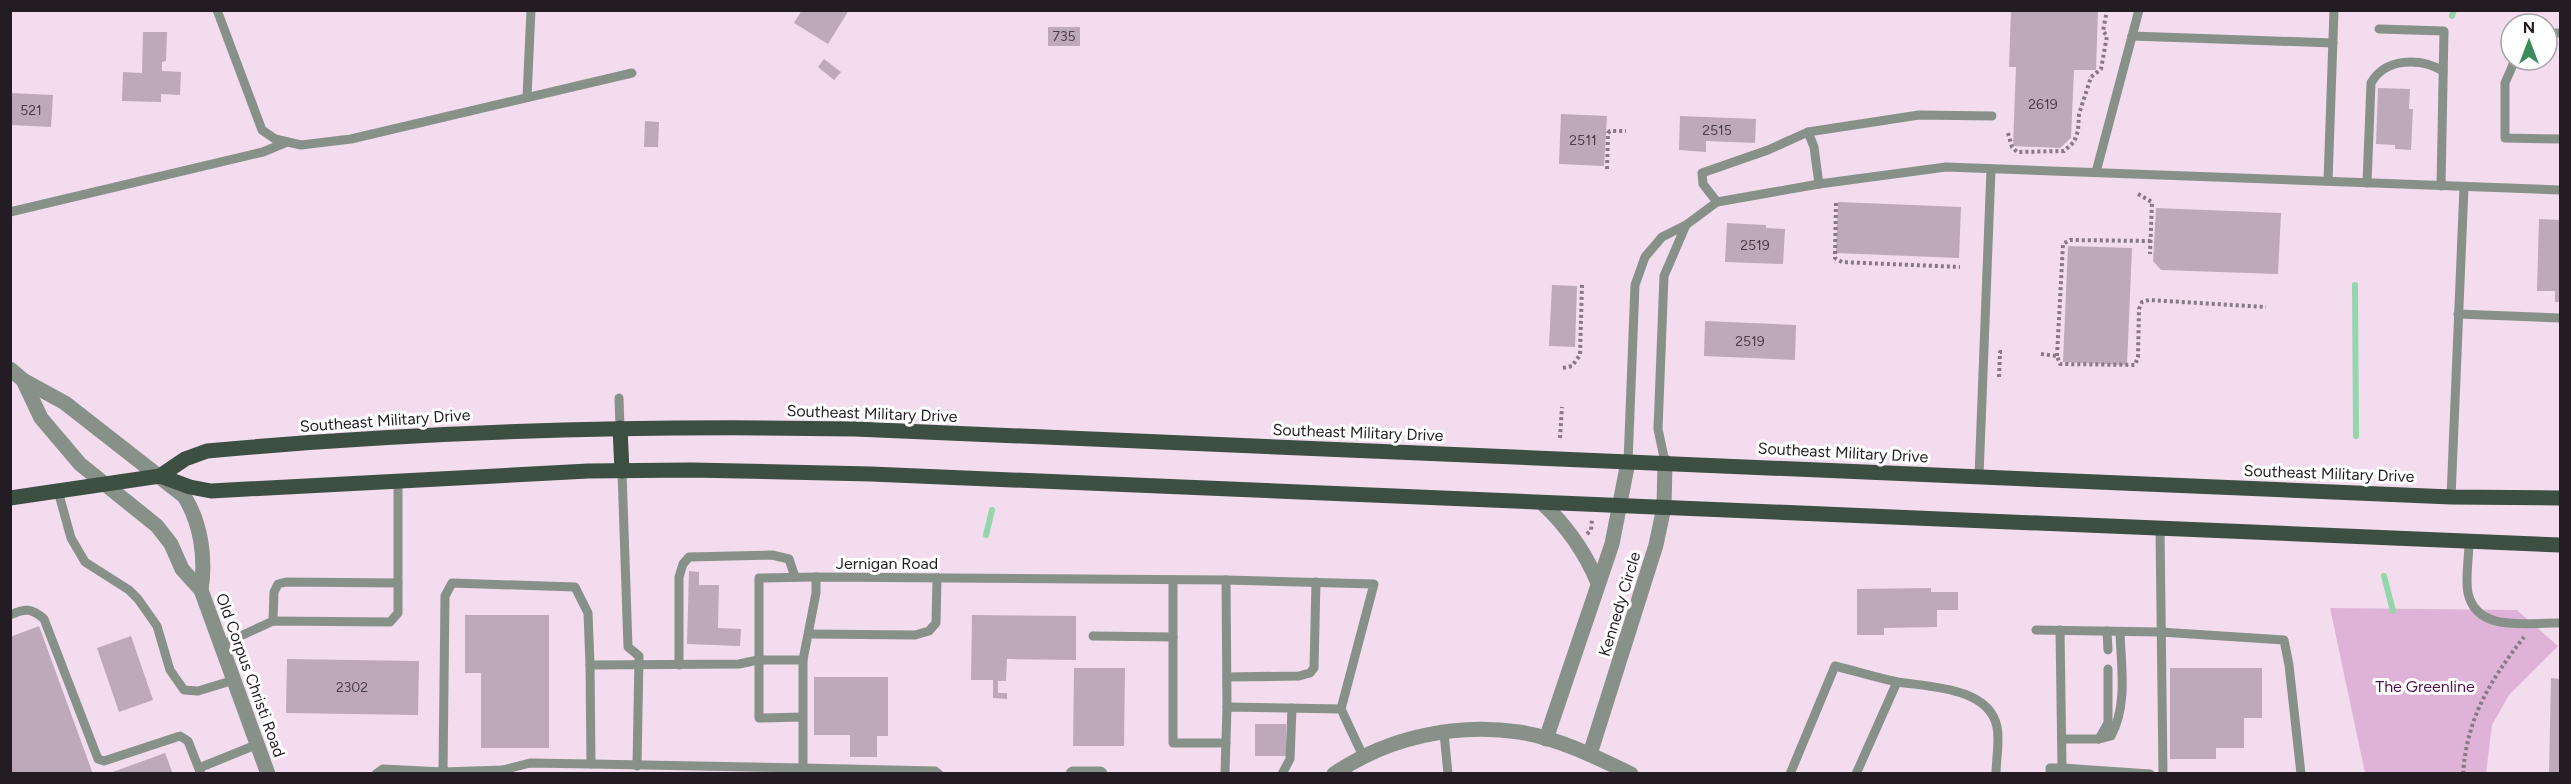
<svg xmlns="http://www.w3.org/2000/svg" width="2571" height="784" font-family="Figtree,sans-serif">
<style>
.green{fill:#deb3d7}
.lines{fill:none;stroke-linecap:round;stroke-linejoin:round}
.stream{stroke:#93d6a9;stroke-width:6}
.building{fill:#bea9ba}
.path{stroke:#877884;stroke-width:4;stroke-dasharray:3 3;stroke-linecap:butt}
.service{stroke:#87918a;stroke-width:9}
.minor{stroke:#87918a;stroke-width:15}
.primary{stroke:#3d4e42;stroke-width:15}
.labels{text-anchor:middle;stroke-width:6;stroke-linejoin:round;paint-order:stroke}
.number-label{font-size:14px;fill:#4a3f49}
.street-label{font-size:16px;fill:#241c23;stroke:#fff}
.park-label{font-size:16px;fill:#520f4d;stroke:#fff}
</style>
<rect width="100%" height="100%" fill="#f2dcee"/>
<path class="green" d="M 2330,608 L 2517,610 L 2558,646 L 2509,695 L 2492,725 L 2486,773 L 2365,773 Z"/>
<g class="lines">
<g class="stream">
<path d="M 2452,16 L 2454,10"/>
<path d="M 2355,285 L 2356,436"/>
<path d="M 986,535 L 992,510"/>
<path d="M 2384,576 L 2393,611"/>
</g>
</g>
<g class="building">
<path d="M 802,10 L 849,10 L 828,44 L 794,23 Z"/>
<path d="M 2011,10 L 2098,10 L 2096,70 L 2074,70 L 2071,138 L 2060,148 L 2013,146 L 2016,67 L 2009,67 Z"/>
<rect x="1048" y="27" width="32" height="19"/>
<path d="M 143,32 L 167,32 L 166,61 L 162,62 L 162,71 L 181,72 L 180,95 L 161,94 L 161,102 L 122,101 L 123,72 L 142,73 Z"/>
<path d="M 824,59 L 841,72 L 834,80 L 818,67 Z"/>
<path d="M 2378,88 L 2410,89 L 2409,109 L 2413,109 L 2411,150 L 2395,149 L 2395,145 L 2376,144 Z"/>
<path d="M 10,93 L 53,95 L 51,127 L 10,125 Z"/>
<path d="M 1561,114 L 1607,116 L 1604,166 L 1559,164 Z"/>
<path d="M 1680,116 L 1756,119 L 1755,143 L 1706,141 L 1706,152 L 1679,150 Z"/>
<path d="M 645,121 L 659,122 L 658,147 L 644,147 Z"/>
<path d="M 1838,202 L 1961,207 L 1959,258 L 1836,253 Z"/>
<path d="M 2156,208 L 2281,213 L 2278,274 L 2161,270 L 2153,261 Z"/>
<path d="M 2539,219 L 2560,220 L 2560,302 L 2555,302 L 2555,291 L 2537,291 Z"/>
<path d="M 1727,223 L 1766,225 L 1766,228 L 1785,229 L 1783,264 L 1725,262 Z"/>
<path d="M 2068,246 L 2132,248 L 2127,365 L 2063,362 Z"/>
<path d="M 1552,285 L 1577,286 L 1575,347 L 1549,346 Z"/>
<path d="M 1705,321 L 1796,325 L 1795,360 L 1704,356 Z"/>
<path d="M 689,571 L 699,572 L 699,585 L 719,585 L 718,628 L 741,629 L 740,646 L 687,644 Z"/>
<path d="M 1931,588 L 1931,592 L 1958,592 L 1958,610 L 1937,610 L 1937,627 L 1884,628 L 1884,635 L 1857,635 L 1857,589 Z"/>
<path d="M 465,615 L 549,615 L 549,748 L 481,748 L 481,673 L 465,673 Z"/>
<path d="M 972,615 L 1076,616 L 1076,660 L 1007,659 L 1006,681 L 998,681 L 998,693 L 1007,693 L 1007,699 L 993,698 L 993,680 L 971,680 Z"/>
<path d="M 39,626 L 93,774 L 10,774 L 10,637 Z"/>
<path d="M 131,636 L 153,700 L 119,712 L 97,648 Z"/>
<path d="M 287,659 L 419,661 L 418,715 L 286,713 Z"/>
<path d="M 1074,668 L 1125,668 L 1124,746 L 1073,746 Z"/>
<path d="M 2170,668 L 2262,668 L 2262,718 L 2244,718 L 2244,748 L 2216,748 L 2216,759 L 2170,759 Z"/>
<path d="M 814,677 L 888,677 L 888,736 L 877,736 L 877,757 L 850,757 L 850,735 L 814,735 Z"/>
<path d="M 2551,678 L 2560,679 L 2560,774 L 2549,774 Z"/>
<rect x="1255" y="724" width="31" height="32"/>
<path d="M 165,753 L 173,774 L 110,774 L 110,773 Z"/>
</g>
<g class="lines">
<g class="path">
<path d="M 2008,133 L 2012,147 L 2017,152 L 2064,151 L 2074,142 L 2078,131 L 2079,114 L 2091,77 L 2101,69 L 2107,36 L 2103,31 L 2107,10"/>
<path d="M 1607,169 L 1608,133 L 1610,131 L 1626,131"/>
<path d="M 2138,194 L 2152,202 L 2150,254"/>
<path d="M 1836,203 L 1835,258 L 1842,262 L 1960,267"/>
<path d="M 2041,354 L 2057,356 L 2060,364 L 2135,365 L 2138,357 L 2139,309 L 2142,302 L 2149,300 L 2266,307"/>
<path d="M 2057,356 L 2063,244 L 2070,240 L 2151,241"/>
<path d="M 1563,368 L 1572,366 L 1580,355 L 1582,284"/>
<path d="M 1999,377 L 2000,352 L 2003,352"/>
<path d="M 1560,438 L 1562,407"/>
<path d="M 1587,534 L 1591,530 L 1592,519"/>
<path d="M 2463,774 C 2467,717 2490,681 2524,637"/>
</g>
<g class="service">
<path d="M 217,10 L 262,130 L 275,139 L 301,145 L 351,139 L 632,73"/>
<path d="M 2379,29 L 2444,31 L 2441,186"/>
<path d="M 2547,33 L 2560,33"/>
<path d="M 2132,36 L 2333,43"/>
<path d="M 2515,60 L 2505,83 L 2505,138 L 2560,139"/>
<path d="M 527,97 L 531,10"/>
<path d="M 2096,172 L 2139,10"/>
<path d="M 2328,181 L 2334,10"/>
<path d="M 2367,183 L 2371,83 C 2385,58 2420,57 2443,71"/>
<path d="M 1819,184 L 1814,147 L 1808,132 L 1919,115 L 1992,116"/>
<path d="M 1717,202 L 1703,184 L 1702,173 L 1768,150 L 1808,132"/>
<path d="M 10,212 L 263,152 L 287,142"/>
<path d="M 2458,314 L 2560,318"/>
<path d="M 619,398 L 620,428"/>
<path d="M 1628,462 L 1635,285 L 1645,257 L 1662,237 L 1686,225 L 1717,202 L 1819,184 L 1946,167 L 2560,190"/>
<path d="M 1665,462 L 1658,429 L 1664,276 L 1686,225"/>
<path d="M 622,471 L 628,647 L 639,656 L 637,766"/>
<path d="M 1979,476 L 1991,169"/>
<path d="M 58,491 L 71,538 L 85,562 L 129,590 L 138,599 L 157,626 L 170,670 L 184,690 L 198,691 L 234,680"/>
<path d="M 2451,497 L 2464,187"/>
<path d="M 2160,528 L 2163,774"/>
<path d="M 2469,542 C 2469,558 2465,578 2468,593 C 2477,634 2530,622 2560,623"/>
<path d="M 1173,580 L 1173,743 L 1226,743"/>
<path d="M 1226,580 L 1227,707"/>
<path d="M 10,615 C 25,608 32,608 44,619 L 98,759 L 104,761 L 180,736 L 188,741 L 201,774"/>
<path d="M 273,621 L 274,592 L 278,584 L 286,582 L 398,583"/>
<path d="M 2036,630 L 2160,632 L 2284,640 L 2289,665 L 2301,774"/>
<path d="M 2060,630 L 2062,768"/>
<path d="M 2107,631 L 2108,650"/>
<path d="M 810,634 L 915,635 L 929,631 L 936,623 L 937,578"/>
<path d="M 1093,636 L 1173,637"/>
<path d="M 221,645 L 273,621 L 390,622 L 398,613 L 398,480"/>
<path d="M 679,665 L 679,577 L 683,564 L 689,557 L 772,555 L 789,559 L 795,577"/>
<path d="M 1227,677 L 1299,676 L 1310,673 L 1314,668 L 1316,582"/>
<path d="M 802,717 L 759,718 L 759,578 L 816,577"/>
<path d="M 1444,733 L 1448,774"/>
<path d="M 2062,739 L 2099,739 L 2111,736 C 2128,705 2121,666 2120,632"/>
<path d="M 2099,739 L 2108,723 L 2108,669"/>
<path d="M 591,764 L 803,768 L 803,660"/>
<path d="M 199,768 L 258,744"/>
<path d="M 803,768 L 935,771 L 939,774"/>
<path d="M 503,770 L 443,772 L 445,596 L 452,583 L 575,587 L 588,613 L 590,665"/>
<path d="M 376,774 L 383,769 L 443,772"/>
<path d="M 503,774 L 503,770 L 530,763 L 591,764 L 590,665 L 739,664 L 758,660 L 803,660 L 816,593 L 816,577 L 1226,580 L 1374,584 L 1341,709"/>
<path d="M 1225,774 L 1227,707 L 1341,709 L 1363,756"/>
<path d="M 1282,774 L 1290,759 L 1292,708"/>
<path d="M 1790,774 L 1835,666 C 1856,671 1877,678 1898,682 C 1929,687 1989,687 1997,727 C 2000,741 1996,759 1996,774"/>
<path d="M 1856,774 L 1897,682"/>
<path d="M 2050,774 L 2050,768 L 2062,768 L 2150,774"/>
</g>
<g class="minor">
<path d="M 10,369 L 23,380 L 65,403 L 184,496 C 201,523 206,558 201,590"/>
<path d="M 23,380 L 41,418 L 80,464 L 157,526 L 171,544 L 182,569 L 201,590 L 268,774"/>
<path d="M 1542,503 C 1567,526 1585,552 1598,583"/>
<path d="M 1546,739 L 1612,544 L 1628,462"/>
<path d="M 1590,754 L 1656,545 L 1664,507 L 1665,462"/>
<path d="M 1073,774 L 1100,774"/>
<path d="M 1334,774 C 1388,737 1455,723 1519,732 C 1558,738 1596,757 1631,774"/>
</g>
<g class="primary">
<path d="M 620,428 L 622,471"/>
<path d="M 160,476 L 190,487 L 211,491 L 588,471 L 691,470 L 871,474 L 2560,545"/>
<path d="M 10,498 L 160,476 L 185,459 L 207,451 C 423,431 639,425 855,429 L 2451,497 L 2560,498"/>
</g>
</g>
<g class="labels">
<g class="number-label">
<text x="1064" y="41">735</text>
<text x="2043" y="109">2619</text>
<text x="31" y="115">521</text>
<text x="1717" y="135">2515</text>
<text x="1583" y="145">2511</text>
<text x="1755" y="250">2519</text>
<text x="1750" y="346">2519</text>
<text x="352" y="692">2302</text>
</g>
<g class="street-label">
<text transform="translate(872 413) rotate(2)" y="6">Southeast Military Drive</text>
<text transform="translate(385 420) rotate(-4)" y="6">Southeast Military Drive</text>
<text transform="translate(1358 432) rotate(2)" y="6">Southeast Military Drive</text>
<text transform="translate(1843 452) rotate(3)" y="6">Southeast Military Drive</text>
<text transform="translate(2329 473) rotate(2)" y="6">Southeast Military Drive</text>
<text x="887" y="569">Jernigan Road</text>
<text transform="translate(1619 604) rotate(-73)" y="6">Kennedy Circle</text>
<text transform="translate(251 675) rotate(70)" y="6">Old Corpus Christi Road</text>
</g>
<g class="park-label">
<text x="2425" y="692">The Greenline</text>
</g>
</g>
<rect width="2571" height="784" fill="none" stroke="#241c23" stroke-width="24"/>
<g transform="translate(2529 42)"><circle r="28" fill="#ffffff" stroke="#a7a4a7" stroke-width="1.5"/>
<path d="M0-4.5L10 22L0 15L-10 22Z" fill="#3a8a5a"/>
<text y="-9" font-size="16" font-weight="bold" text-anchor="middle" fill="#241c23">N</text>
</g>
</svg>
